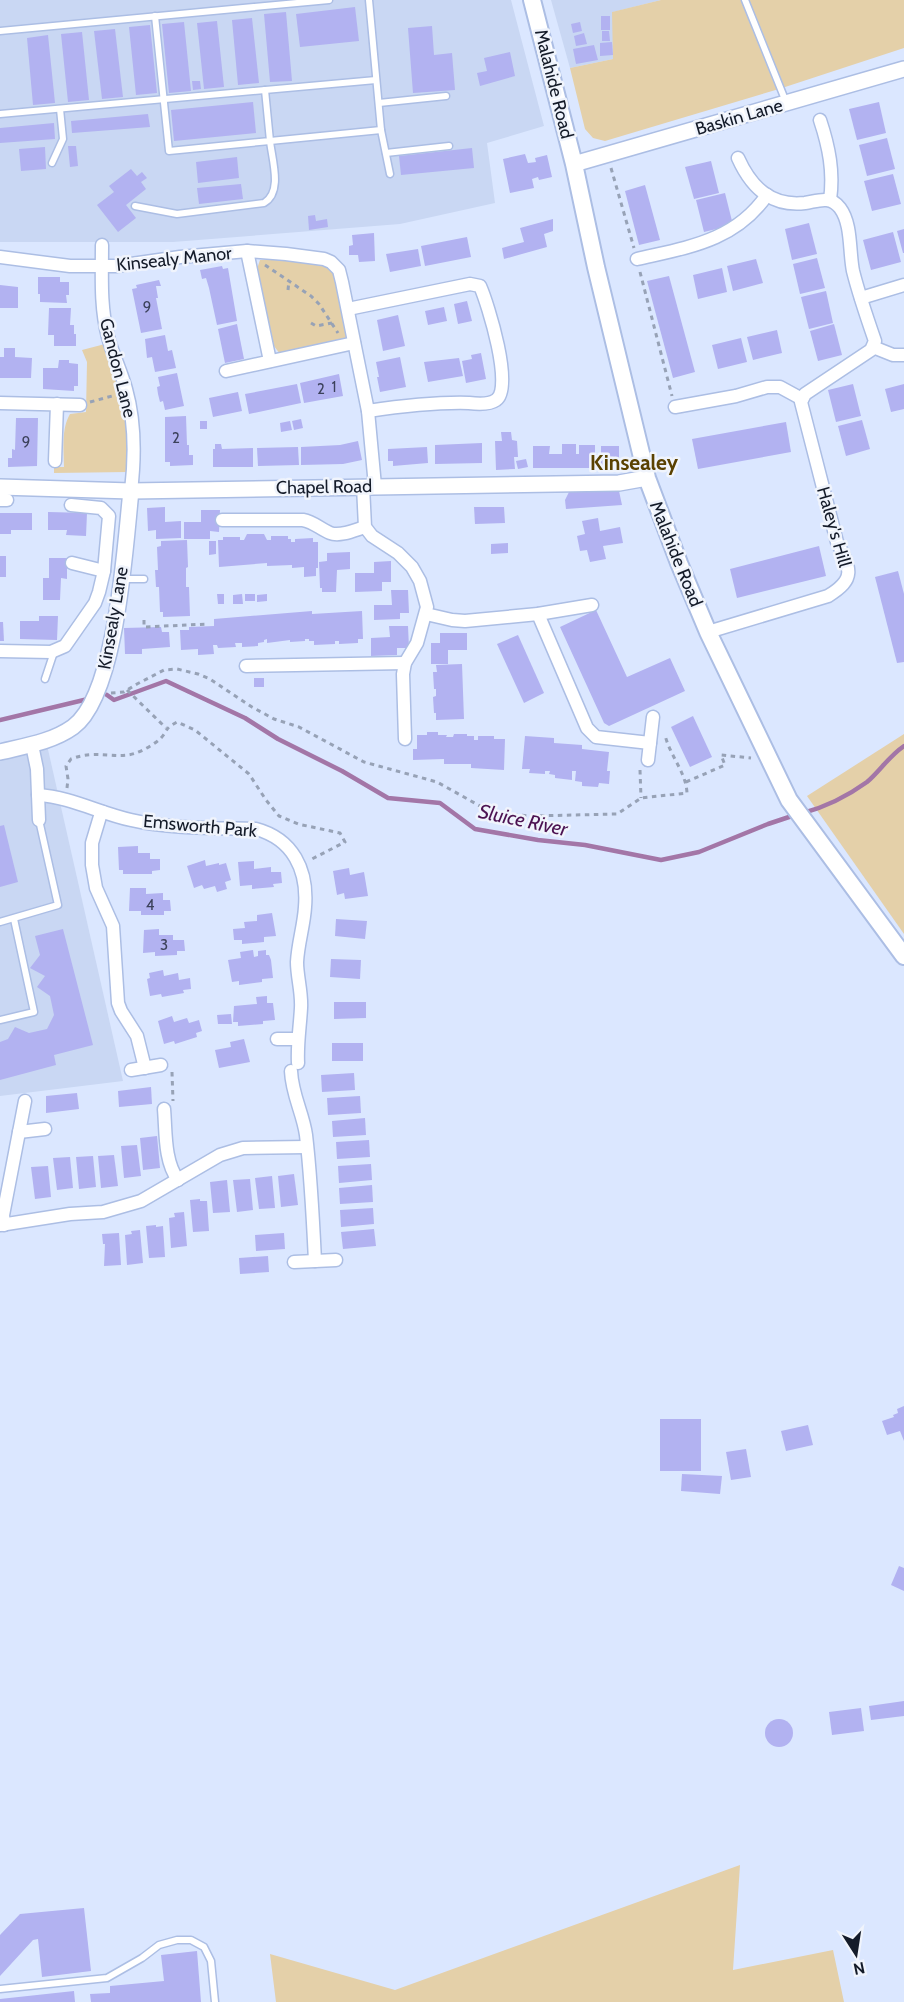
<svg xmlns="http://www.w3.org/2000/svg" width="904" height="2002" font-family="Cabin,sans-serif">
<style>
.built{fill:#c9d7f3}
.green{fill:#e4d0a9}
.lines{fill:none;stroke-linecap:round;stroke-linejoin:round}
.stream{stroke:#a376a7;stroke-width:4.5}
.building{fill:#b2b2f1}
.service-casing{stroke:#acbee4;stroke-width:9}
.minor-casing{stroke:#acbee4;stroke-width:15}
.tertiary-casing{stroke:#acbee4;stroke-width:18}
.secondary-casing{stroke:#acbee4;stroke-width:20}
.path{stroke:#97a2b6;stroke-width:3;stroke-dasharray:4.5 4.5;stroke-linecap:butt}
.service{stroke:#fff;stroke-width:6}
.minor{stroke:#fff;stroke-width:12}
.tertiary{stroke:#fff;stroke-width:15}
.secondary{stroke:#fff;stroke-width:16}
.labels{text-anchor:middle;stroke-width:5;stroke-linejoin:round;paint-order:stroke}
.number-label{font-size:15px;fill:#3c415b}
.street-label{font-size:18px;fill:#141b29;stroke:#f0f4fc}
.water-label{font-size:20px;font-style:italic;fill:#4c1352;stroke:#f0f4fc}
.quarter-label{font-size:21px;font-weight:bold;fill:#5a4101;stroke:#f0f4fc}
</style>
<rect width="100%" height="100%" fill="#dbe7ff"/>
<g class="built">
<path d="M 0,0 L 511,0 L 544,126 L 487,143 L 495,203 L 400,224 L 173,242 L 0,242 Z"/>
<path d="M 551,0 L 661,0 L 613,12 L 613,59 L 570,68 Z"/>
<path d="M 47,745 L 123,1081 L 0,1096 L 0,756 Z"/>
</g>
<g class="green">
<path d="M 661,0 L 904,0 L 904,48 L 779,89 L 605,141 L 593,138 L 585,129 L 570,68 L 613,59 L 612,12 Z"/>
<path d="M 260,260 C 280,259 320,257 335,271 L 349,335 L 347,341 L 280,354 L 274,346 L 257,269 Z"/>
<path d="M 105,344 L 127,415 L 129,443 L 128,472 L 54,473 L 54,467 L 64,467 C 64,450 61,429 70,414 L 86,412 L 87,362 L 82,350 Z"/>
<path d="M 904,734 L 904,934 L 807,796 Z"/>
<path d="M 740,1865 L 733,1970 L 833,1950 L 844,2002 L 276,2002 L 270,1954 L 395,1990 Z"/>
</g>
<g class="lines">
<g class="stream">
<path d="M 107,695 L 114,700 L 166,681 L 245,718 L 278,739 L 342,771 L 388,798 L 440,803 L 475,829 L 538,840 L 585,845 L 661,860 L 699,852 L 768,824 L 795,815"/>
<path d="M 0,720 L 88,699"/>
<path d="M 803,813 C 825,807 849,795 867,782 C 880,771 889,756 904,746"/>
</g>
</g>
<g class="building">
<path d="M 355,7 L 359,41 L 300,47 L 296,14 Z"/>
<path d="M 286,12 L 292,81 L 270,82 L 264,14 Z"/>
<rect x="601" y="16" width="9" height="14"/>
<path d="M 252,18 L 259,83 L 238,85 L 232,20 Z"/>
<path d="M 217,21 L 224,87 L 204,89 L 197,23 Z"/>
<path d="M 184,22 L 191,91 L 169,93 L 162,24 Z"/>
<path d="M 580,22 L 582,31 L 573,33 L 571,24 Z"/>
<path d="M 150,25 L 157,93 L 136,95 L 129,27 Z"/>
<path d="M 432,26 L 434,55 L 452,53 L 455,90 L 413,93 L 408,28 Z"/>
<path d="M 115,29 L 123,97 L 102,99 L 94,31 Z"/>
<path d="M 602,31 L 609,31 L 610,41 L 602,41 Z"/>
<path d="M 82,32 L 89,100 L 68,102 L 61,34 Z"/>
<path d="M 584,33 L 587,44 L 576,46 L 574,36 Z"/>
<path d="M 48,35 L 55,103 L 33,105 L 27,38 Z"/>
<path d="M 612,42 L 613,55 L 600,56 L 600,43 Z"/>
<path d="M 594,45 L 598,60 L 576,64 L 573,49 Z"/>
<path d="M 510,52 L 515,76 L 480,86 L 477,73 L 487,71 L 484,58 Z"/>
<path d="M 192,81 L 200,81 L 201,89 L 193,90 Z"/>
<path d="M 253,102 L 256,133 L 174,141 L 171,110 Z"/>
<path d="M 879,102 L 886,133 L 857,140 L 849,109 Z"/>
<path d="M 148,114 L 150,127 L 72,133 L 71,121 Z"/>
<path d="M 54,123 L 55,139 L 0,143 L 0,128 Z"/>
<path d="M 887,138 L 895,169 L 867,176 L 859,145 Z"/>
<path d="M 68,146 L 76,146 L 78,166 L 70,167 Z"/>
<path d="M 45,147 L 46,169 L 21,171 L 19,149 Z"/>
<path d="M 472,148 L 474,168 L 401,175 L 399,156 Z"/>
<path d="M 525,154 L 528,163 L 536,162 L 535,158 L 547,155 L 552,177 L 539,180 L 538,177 L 532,179 L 534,188 L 510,193 L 503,159 Z"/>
<path d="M 237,157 L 239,178 L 198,183 L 196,162 Z"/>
<path d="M 711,161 L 719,193 L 694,199 L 685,167 Z"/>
<path d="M 131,169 L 137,176 L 142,172 L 147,178 L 141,182 L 146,189 L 126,205 L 136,218 L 118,232 L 97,205 L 114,192 L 109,186 Z"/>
<path d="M 893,174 L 901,204 L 872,211 L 864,181 Z"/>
<path d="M 241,184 L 243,199 L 199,204 L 197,188 Z"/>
<path d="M 645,185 L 660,240 L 639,245 L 625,191 Z"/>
<path d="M 725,193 L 733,225 L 704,232 L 696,200 Z"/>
<path d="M 315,215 L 316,221 L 327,219 L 328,227 L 309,230 L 308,216 Z"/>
<path d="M 553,219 L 553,231 L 544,234 L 547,247 L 504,259 L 502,248 L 524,242 L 520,228 Z"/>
<path d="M 809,223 L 817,254 L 792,260 L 785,229 Z"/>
<path d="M 904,229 L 904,253 L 903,253 L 897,231 Z"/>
<path d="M 893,232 L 901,262 L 871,270 L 863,240 Z"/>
<path d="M 374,233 L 375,261 L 359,262 L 358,255 L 349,255 L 349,246 L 353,245 L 352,235 Z"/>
<path d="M 467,237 L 471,257 L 425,266 L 421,246 Z"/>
<path d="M 418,249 L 421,266 L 390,272 L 386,254 Z"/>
<path d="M 817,258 L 825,288 L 800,294 L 793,264 Z"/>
<path d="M 756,259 L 763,283 L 733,291 L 727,266 Z"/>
<path d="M 222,266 L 223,269 L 228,268 L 237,321 L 217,325 L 209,288 L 206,278 L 202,279 L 200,270 Z"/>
<path d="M 722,268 L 727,292 L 698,299 L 693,275 Z"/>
<path d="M 669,276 L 695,372 L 673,378 L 647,281 Z"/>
<path d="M 38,277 L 60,277 L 60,282 L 69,282 L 69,295 L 66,295 L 67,303 L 40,302 L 40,294 L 38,294 Z"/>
<path d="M 159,280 L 161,286 L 156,286 L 158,298 L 156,298 L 162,329 L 141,333 L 132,289 L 137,288 L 136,285 Z"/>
<path d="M 0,285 L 18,287 L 18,308 L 0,308 Z"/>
<path d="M 826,291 L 833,323 L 809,329 L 801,297 Z"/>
<path d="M 467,301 L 472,321 L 458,324 L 454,304 Z"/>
<path d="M 444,307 L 447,321 L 428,325 L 425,311 Z"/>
<path d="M 49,308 L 71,308 L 70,325 L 74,325 L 74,334 L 76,334 L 76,346 L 54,346 L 54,335 L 48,335 Z"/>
<path d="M 398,315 L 405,346 L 383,351 L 377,320 Z"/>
<path d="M 237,324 L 244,359 L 225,363 L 218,329 Z"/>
<path d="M 834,324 L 842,355 L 818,361 L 810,331 Z"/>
<path d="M 777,330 L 782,353 L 753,360 L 747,337 Z"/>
<path d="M 165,335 L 168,351 L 172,350 L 176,368 L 155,372 L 152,357 L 147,358 L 145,339 Z"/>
<path d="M 741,338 L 747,362 L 718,369 L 712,345 Z"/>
<path d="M 4,348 L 15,348 L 15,357 L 32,358 L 31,378 L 0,378 L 0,357 L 4,357 Z"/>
<path d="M 481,353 L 486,379 L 466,383 L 462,361 L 472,359 L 471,355 Z"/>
<path d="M 400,357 L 406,387 L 380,392 L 377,377 L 379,377 L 376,362 Z"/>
<path d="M 459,358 L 463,376 L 428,382 L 424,362 Z"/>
<path d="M 59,360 L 69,360 L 69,363 L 78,364 L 78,386 L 74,386 L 74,391 L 43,389 L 43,368 L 58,368 Z"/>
<path d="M 177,373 L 184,406 L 165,410 L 163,401 L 160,402 L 158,394 L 157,387 L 160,386 L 158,377 Z"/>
<path d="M 339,374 L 343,396 L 304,403 L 300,383 Z"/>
<path d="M 297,384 L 301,403 L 249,414 L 245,394 Z"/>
<path d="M 853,384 L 861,416 L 836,422 L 828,390 Z"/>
<path d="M 904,384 L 904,409 L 891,412 L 885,389 Z"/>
<path d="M 238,392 L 242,411 L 213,417 L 209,398 Z"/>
<path d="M 186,416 L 187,445 L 189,445 L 189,455 L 193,455 L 193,465 L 170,466 L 170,462 L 165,462 L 165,417 Z"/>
<path d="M 16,418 L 38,418 L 37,466 L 8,467 L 8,458 L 12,458 L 12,449 L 15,450 Z"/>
<path d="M 301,419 L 303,428 L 294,430 L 292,421 Z"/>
<path d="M 862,420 L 870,449 L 846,456 L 838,426 Z"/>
<rect x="200" y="421" width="7" height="8"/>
<path d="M 290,421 L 292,430 L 281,432 L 280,423 Z"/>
<path d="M 786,422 L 791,452 L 698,469 L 692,439 Z"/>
<path d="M 501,432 L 511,432 L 512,440 L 517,441 L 518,457 L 514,457 L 515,469 L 496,470 L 495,441 L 502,441 Z"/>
<path d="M 358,441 L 362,460 L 343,464 L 301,465 L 301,447 L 340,445 Z"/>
<path d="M 482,443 L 482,463 L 435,464 L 435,445 Z"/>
<path d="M 215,444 L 221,444 L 222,449 L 253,448 L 253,467 L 213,467 L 213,449 L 215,449 Z"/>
<path d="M 562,444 L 576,444 L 576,454 L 579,454 L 579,445 L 595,445 L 595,454 L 601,454 L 601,446 L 619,446 L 619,468 L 533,468 L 533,446 L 550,446 L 549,454 L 562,454 Z"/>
<path d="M 298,447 L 299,465 L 258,466 L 257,448 Z"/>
<path d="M 427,447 L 428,463 L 393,466 L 393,461 L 388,461 L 388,449 Z"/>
<path d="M 526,459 L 528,467 L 518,469 L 516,461 Z"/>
<path d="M 619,491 L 622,505 L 566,509 L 565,500 L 569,492 Z"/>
<path d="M 165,507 L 165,522 L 181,521 L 181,538 L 156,539 L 156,530 L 148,531 L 147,508 Z"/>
<path d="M 474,507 L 504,507 L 505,523 L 475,524 Z"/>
<path d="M 201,510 L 220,510 L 219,532 L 210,531 L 210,539 L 184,539 L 184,522 L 201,522 Z"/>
<path d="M 48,512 L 87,513 L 86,536 L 66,535 L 67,530 L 48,530 Z"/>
<path d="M 0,513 L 32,513 L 32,530 L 11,530 L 11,534 L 0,534 Z"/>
<path d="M 598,518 L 600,531 L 620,527 L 623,543 L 603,546 L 606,559 L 590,562 L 587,550 L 580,551 L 577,536 L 585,534 L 582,521 Z"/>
<path d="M 247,534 L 264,534 L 267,540 L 271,540 L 271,536 L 288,536 L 288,539 L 291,539 L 291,542 L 295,542 L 295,539 L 313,538 L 313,542 L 318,542 L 318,568 L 316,568 L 316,576 L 304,577 L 304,567 L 292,568 L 292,565 L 267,566 L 267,563 L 219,567 L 218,540 L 223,540 L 223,537 L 240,537 L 240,540 L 244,540 Z"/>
<path d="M 187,540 L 188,567 L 186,568 L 186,587 L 189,587 L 190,616 L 163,617 L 163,612 L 160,612 L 159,587 L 156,587 L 155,570 L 158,570 L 157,547 L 161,546 L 161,541 Z"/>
<path d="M 209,541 L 216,541 L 216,554 L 209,555 Z"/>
<path d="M 508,543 L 508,553 L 491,554 L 491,544 Z"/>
<path d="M 819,546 L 826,576 L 737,598 L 730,569 Z"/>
<path d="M 350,552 L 350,569 L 337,570 L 336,592 L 322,592 L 322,588 L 320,588 L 319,562 L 327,561 L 327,553 Z"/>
<rect x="0" y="556" width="6" height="21"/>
<path d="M 49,558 L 67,558 L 67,579 L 61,578 L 60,600 L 43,600 L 43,578 L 49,578 Z"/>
<path d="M 391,561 L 391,582 L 382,582 L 382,591 L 355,592 L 355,573 L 374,573 L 374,562 Z"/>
<path d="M 898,571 L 904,594 L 904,662 L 897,663 L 875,577 Z"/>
<path d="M 391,590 L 408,590 L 409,613 L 400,613 L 400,619 L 374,620 L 374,605 L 392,605 Z"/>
<path d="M 217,594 L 224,594 L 224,604 L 218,604 Z"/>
<path d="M 242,594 L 243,604 L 233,604 L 233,595 Z"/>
<rect x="245" y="594" width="10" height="7"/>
<path d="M 267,594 L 267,601 L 257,602 L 257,595 Z"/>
<path d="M 596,610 L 627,677 L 670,658 L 685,691 L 609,726 L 604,723 L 560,627 Z"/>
<path d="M 312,611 L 312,614 L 362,611 L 363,639 L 358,639 L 358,643 L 339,644 L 339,641 L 335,641 L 335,644 L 314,645 L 314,641 L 309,641 L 309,639 L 305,639 L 305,641 L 290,642 L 290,640 L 267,643 L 267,639 L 264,640 L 264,642 L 258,643 L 258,646 L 242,647 L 242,643 L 235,643 L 236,647 L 218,648 L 217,645 L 213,645 L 214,654 L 198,655 L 198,649 L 181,650 L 180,630 L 189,630 L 189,627 L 214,626 L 214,619 Z"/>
<path d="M 39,616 L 58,616 L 57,640 L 20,639 L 20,621 L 39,621 Z"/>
<path d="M 0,622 L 3,622 L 4,641 L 0,641 Z"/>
<path d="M 389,626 L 408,626 L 409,648 L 397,648 L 397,655 L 371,656 L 371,638 L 390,637 Z"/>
<path d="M 161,627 L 162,632 L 169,632 L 170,647 L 142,649 L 142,654 L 125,654 L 124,628 Z"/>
<path d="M 440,633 L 467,633 L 467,650 L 448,650 L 448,664 L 431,664 L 431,643 L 440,643 Z"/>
<path d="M 518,635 L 544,693 L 524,703 L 497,644 Z"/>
<path d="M 462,664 L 464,719 L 436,720 L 436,713 L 434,713 L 433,697 L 436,696 L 436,689 L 434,689 L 433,672 L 437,672 L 436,665 Z"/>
<rect x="254" y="678" width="10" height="9"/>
<path d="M 693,716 L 712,757 L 690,767 L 671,727 Z"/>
<path d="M 427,732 L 438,732 L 438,735 L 447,735 L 446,737 L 453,737 L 454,734 L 467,734 L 467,736 L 474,736 L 474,740 L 478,740 L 478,736 L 494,736 L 494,739 L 505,739 L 504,770 L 471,768 L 471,764 L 444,764 L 444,759 L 413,760 L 413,749 L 417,749 L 417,735 L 427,735 Z"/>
<path d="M 525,736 L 554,738 L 554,743 L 582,745 L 582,749 L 609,752 L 607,771 L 610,771 L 609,784 L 599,783 L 598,787 L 582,786 L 582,782 L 575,781 L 576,771 L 572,771 L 572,780 L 555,778 L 555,775 L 549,774 L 550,771 L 545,771 L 545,774 L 529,773 L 530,769 L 522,769 Z"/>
<path d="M 4,825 L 18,882 L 0,887 L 0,826 Z"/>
<path d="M 138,846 L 138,853 L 150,853 L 150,859 L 160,859 L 160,870 L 152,871 L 152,874 L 123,874 L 123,870 L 119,870 L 118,847 Z"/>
<path d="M 205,860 L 206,866 L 219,863 L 219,865 L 226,863 L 231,880 L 225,882 L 227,889 L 217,892 L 215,886 L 204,889 L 202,885 L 194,888 L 187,866 Z"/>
<path d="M 254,861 L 254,869 L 271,867 L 271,872 L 281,872 L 282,883 L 273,884 L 274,887 L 252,889 L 252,885 L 240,886 L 238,862 Z"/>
<path d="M 349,868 L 350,875 L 364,872 L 368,896 L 345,899 L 344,893 L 337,895 L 333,871 Z"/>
<path d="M 130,888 L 146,888 L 146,894 L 163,893 L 163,900 L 170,900 L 171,911 L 164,911 L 164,915 L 141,915 L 141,911 L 129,911 Z"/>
<path d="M 272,913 L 276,936 L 264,937 L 264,942 L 242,944 L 242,940 L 234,940 L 233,929 L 245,928 L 244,922 L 257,921 L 257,915 Z"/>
<path d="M 336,919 L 367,921 L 365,939 L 335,936 Z"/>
<path d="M 63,929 L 93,1045 L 54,1055 L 56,1065 L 0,1080 L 0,1042 L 8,1039 L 15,1027 L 29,1033 L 47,1029 L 54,1015 L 50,996 L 37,987 L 45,976 L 30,968 L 40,955 L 35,936 Z"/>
<path d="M 159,929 L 159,935 L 173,935 L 173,940 L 184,940 L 185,951 L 177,951 L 177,955 L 155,956 L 155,952 L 143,953 L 144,930 Z"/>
<path d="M 253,950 L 254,957 L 258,956 L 258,951 L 266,950 L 266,955 L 269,955 L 271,960 L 273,978 L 262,979 L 262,982 L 239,985 L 239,981 L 232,982 L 228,960 L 241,958 L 240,952 Z"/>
<path d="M 331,959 L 361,960 L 360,979 L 330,977 Z"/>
<path d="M 163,970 L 164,976 L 178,973 L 179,980 L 190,978 L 191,989 L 183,990 L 184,993 L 162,997 L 161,994 L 150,996 L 147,979 L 150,978 L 149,973 Z"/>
<path d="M 267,996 L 267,1003 L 273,1003 L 275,1020 L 263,1021 L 263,1024 L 238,1026 L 238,1022 L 233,1022 L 234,1006 L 257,1004 L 256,997 Z"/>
<path d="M 334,1002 L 366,1002 L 366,1018 L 334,1019 Z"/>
<path d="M 231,1014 L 232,1024 L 218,1024 L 217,1015 Z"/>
<path d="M 172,1016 L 174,1022 L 187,1018 L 189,1023 L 199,1020 L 202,1031 L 196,1033 L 197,1037 L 175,1044 L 174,1041 L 164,1044 L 158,1021 Z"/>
<path d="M 244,1039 L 250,1062 L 219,1068 L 215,1050 L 231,1047 L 230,1042 Z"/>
<rect x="332" y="1043" width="31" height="18"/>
<path d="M 354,1073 L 355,1090 L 322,1092 L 321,1075 Z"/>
<path d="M 151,1087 L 152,1104 L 119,1107 L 118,1091 Z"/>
<path d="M 77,1093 L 79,1109 L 46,1113 L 46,1096 Z"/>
<path d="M 360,1096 L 361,1113 L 328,1115 L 327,1098 Z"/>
<path d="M 365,1118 L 366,1135 L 333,1137 L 332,1121 Z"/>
<path d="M 157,1136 L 160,1168 L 143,1170 L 140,1138 Z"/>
<path d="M 369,1140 L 370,1157 L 337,1159 L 336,1142 Z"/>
<path d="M 137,1145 L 141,1176 L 124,1178 L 121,1146 Z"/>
<path d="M 114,1155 L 118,1186 L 101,1188 L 98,1156 Z"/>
<path d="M 93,1156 L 96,1187 L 79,1189 L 76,1157 Z"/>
<path d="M 70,1157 L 73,1188 L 57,1190 L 53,1158 Z"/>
<path d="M 371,1164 L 372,1180 L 339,1183 L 338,1166 Z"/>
<path d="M 48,1166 L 51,1197 L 35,1199 L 31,1167 Z"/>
<path d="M 294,1174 L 298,1205 L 281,1207 L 278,1176 Z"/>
<path d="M 272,1176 L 275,1208 L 259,1209 L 255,1178 Z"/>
<path d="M 250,1179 L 253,1210 L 237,1212 L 233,1180 Z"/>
<path d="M 227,1180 L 230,1212 L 213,1213 L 210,1182 Z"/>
<path d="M 372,1185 L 373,1202 L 340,1204 L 339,1188 Z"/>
<path d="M 200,1199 L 200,1201 L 207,1201 L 209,1231 L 193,1232 L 190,1200 Z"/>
<path d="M 373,1208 L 374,1224 L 341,1227 L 340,1210 Z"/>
<path d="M 184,1212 L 187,1246 L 171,1248 L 169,1218 L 175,1217 L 174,1213 Z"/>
<path d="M 156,1225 L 156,1227 L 163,1226 L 165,1257 L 149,1258 L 146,1226 Z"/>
<path d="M 374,1229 L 376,1246 L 343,1249 L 341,1232 Z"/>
<path d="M 140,1230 L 143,1263 L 127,1265 L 125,1235 L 132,1234 L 131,1231 Z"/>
<path d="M 119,1233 L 121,1265 L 104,1266 L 105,1244 L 103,1244 L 102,1234 Z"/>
<path d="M 284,1233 L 285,1249 L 256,1251 L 255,1235 Z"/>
<path d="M 268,1256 L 269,1272 L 240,1274 L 239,1258 Z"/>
<path d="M 904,1406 L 904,1441 L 900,1431 L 887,1435 L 882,1421 L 894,1417 L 893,1415 L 898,1413 L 897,1409 Z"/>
<rect x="660" y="1419" width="41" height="52"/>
<path d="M 808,1425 L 813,1445 L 786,1451 L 781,1431 Z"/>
<path d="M 746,1449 L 751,1477 L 731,1480 L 726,1452 Z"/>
<path d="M 682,1474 L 722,1476 L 720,1494 L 681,1491 Z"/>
<path d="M 899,1566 L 904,1568 L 904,1591 L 891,1585 Z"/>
<path d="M 904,1701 L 904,1716 L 871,1720 L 869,1706 Z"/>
<path d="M 861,1708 L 864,1731 L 832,1735 L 829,1712 Z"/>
<circle cx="779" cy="1733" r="14"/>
<path d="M 84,1908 L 91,1971 L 42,1977 L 38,1939 L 33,1940 L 0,1976 L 0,1935 L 20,1914 Z"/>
<path d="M 197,1951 L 201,2002 L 91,2002 L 90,1994 L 110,1993 L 110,1986 L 164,1981 L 161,1955 Z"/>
<path d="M 74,1991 L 75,2002 L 0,2002 L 0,1999 Z"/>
</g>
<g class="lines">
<defs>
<g id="service">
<path d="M 369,0 L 381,130 L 390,174"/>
<path d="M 745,0 L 786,102"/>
<path d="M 155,16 L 169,151 L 270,141 L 265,90"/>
<path d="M 0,31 L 329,0"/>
<path d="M 379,103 L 446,96"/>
<path d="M 0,114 L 376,80"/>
<path d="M 386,153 L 449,146"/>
<path d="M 52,163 L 63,139 L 60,109"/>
<path d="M 135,206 L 177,214 L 264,203 C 283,192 272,160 270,141 L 381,130"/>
<path d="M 122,579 L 144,579"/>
<path d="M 45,679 L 54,652"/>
<path d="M 0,922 L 58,905 L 39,820"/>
<path d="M 0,1020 L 34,1012 L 14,919"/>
<path d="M 0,1989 L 107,1978 L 142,1958 L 159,1945 L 177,1940 L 191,1940 L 204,1947 L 211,1961 L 215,2002"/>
</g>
<g id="minor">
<path d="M 820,120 C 829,147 834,172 830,200"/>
<path d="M 102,245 C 102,275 100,307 108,337 C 113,355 121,371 126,389 C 135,421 135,458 131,491"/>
<path d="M 247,251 L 270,361"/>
<path d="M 0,257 L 70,266 L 117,266 L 180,257 L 247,251 L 286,254 L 324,259 L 331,262 L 339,270 L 342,282 L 368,411 L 375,486"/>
<path d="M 637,259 C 689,247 735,241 767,195"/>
<path d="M 861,298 L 904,285"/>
<path d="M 348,309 L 470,284 L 480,286 C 488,304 514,388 496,400 C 489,405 477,404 469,403 C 435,402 402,406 368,411"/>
<path d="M 873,347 L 893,355 L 904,355"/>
<path d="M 226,371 L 354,343"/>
<path d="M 0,403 L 80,405"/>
<path d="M 675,407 L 736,396 L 767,387 L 780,387 L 802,399"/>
<path d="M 55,461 L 57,404"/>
<path d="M 363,486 L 365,527 L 372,536 L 398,553 L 412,567 L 420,581 L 427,607 L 417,643 L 405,663 L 403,674 L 405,739"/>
<path d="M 0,500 L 7,500"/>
<path d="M 222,520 L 303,520 C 314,522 320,529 330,533 C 340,537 355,530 365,527"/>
<path d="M 72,563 L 104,571"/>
<path d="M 426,614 L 452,620 L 465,621 L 538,614 L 592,605"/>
<path d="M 538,614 L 587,728 L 596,737 L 650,743"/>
<path d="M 708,632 L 828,596 C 856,579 851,569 837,542 L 801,402 L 805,394 L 871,350 L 875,341 C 867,318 859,295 853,271 C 849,251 852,224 840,208 C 830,195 818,201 805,203 C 771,207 751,187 738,158"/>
<path d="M 0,651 L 51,652 L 65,646 L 95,603 L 99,592 L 104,571 L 109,516 L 101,508 L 71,505"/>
<path d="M 246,666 L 405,663"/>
<path d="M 32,745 L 37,769 L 39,820"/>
<path d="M 648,760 L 653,717"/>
<path d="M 38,795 C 71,797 99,813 131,820 C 169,829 216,828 256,829 C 293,839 308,870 305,907 C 304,925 298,943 297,962 C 297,977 302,992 301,1008 C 300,1027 297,1044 298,1063"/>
<path d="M 103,812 L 101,813 L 92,843 L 92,865 L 96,888 L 113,926 L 118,1003 L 121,1011 L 137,1036 L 145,1068"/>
<path d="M 277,1039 L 297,1039"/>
<path d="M 131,1070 L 161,1065"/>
<path d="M 291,1071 C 292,1095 303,1113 306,1135 C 311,1177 313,1219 315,1261"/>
<path d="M 164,1109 C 166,1132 164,1161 178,1180"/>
<path d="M 19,1132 L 45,1129"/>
<path d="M 0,1225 L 70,1214 L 103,1212 L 141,1201 L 220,1155 L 243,1148 L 306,1147"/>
<path d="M 4,1225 L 3,1215 L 25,1101"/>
<path d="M 294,1262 L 336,1260"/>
</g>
<g id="tertiary">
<path d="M 574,164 L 904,69"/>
<path d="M 0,487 L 131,491 L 619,483 L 647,478"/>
<path d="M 0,752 C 25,746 52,742 73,727 C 117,695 125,545 131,491"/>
</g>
<path id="secondary" d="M 532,0 L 574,164 L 596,267 L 647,478 L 679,563 L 708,632 L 789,800 L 904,956"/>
</defs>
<use href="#service" class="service-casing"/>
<use href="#minor" class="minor-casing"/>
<use href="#tertiary" class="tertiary-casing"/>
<use href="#secondary" class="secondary-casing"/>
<g class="path">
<path d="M 611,168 L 634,248"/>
<path d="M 265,265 L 311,296 L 319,304 L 338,333"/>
<path d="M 640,272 L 672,396"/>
<path d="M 288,290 L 289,281"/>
<path d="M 311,323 L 316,326 L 332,323"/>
<path d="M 90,402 L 116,395"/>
<path d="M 144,620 L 144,627 L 208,624"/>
<path d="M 127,690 L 166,728"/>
<path d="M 111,693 L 124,692 L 137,684 L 164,670 L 177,669 L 198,674 L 210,679 L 252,707 L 274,719 L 299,727 L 364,762 L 437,782 L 480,806 L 506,814 L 531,816 L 617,814 L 641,798 L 687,793 C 686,772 670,756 665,735"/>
<path d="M 640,770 L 641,798"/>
<path d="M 686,782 L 725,765 L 721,755 L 751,758"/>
<path d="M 67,788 L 68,779 L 66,766 L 71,759 C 97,749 116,760 136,753 C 144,750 155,744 161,738 C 169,729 164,729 177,722 L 195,730 L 249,774 L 266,800 L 279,816 L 298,824 L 340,833 L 345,842 L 310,860"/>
<path d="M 172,1072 L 173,1101"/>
</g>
<use href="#service" class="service"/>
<use href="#minor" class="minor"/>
<use href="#tertiary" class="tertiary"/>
<use href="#secondary" class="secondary"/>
</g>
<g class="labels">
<g class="number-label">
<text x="147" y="312">9</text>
<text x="334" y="392">1</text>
<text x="321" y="394">2</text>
<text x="176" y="443">2</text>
<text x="26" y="447">9</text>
<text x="150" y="910">4</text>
<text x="164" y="950">3</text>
</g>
<g class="street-label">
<text transform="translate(554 84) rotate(76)" y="6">Malahide Road</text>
<text transform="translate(739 117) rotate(-16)" y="6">Baskin Lane</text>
<text transform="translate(174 259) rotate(-6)" y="6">Kinsealy Manor</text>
<text transform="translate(118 368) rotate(76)" y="6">Gandon Lane</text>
<text transform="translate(324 487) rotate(-1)" y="6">Chapel Road</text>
<text transform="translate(834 527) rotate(74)" y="6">Haley's Hill</text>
<text transform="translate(676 554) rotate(68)" y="6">Malahide Road</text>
<text transform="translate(113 618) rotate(-80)" y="6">Kinsealy Lane</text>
<text transform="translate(200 826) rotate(5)" y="6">Emsworth Park</text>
</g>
<g class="water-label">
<text transform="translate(523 820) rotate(12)" y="7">Sluice River</text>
</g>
<g class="quarter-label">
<text x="634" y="470">Kinsealey</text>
</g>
</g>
<g transform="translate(856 1954) rotate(168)" stroke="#f0f4fc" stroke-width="4.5" paint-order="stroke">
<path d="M0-4.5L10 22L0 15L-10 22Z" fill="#141b29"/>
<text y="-9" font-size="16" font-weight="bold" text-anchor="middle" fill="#141b29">N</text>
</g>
</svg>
